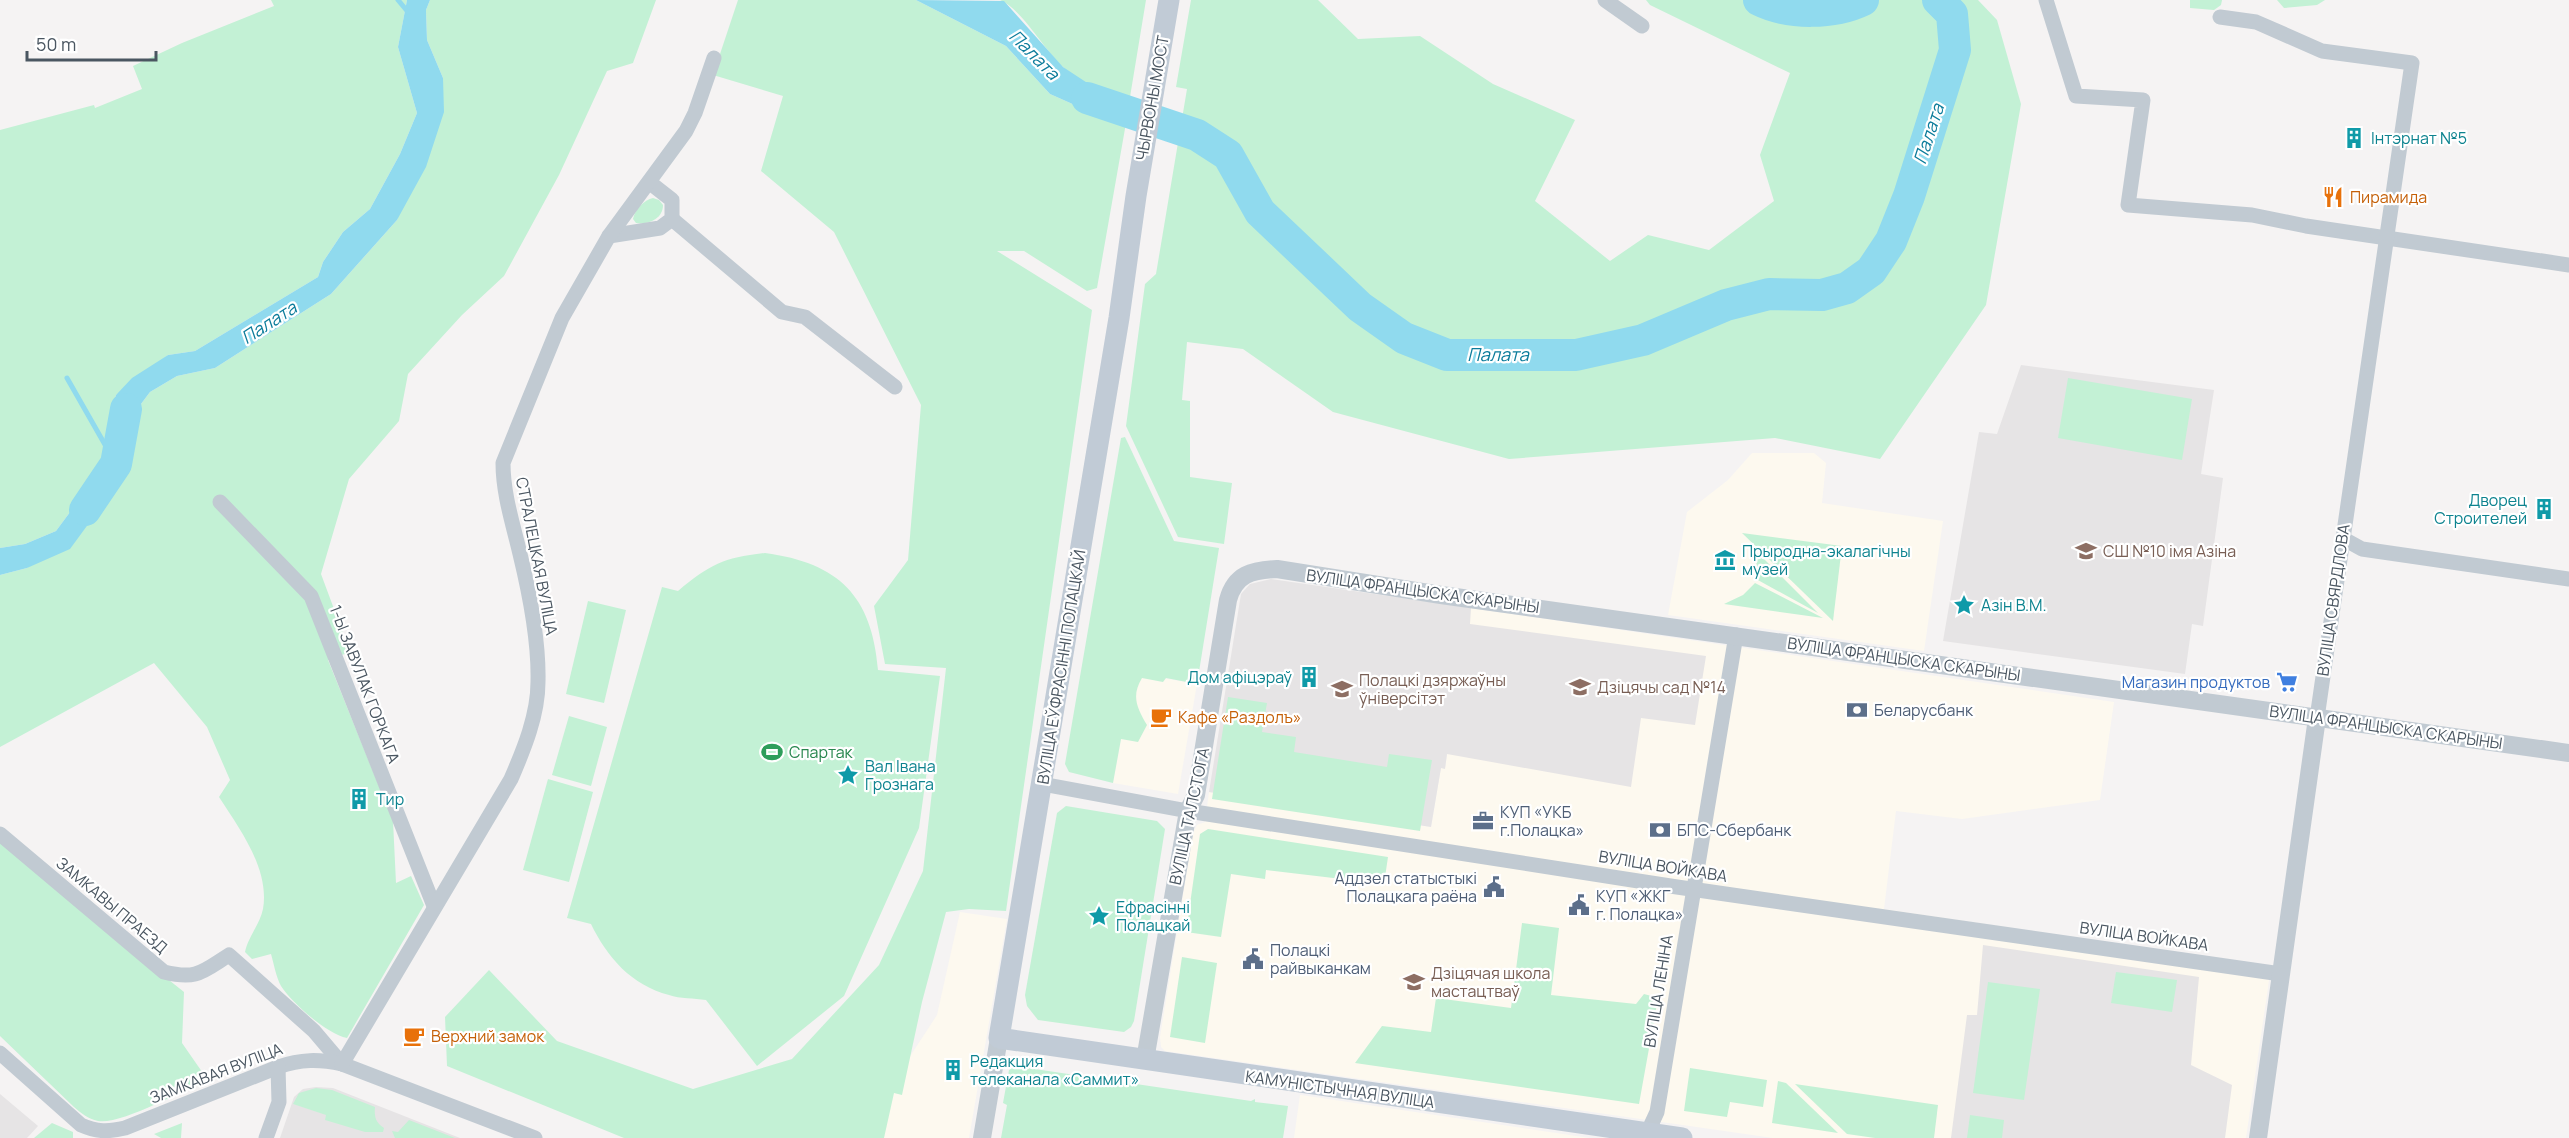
<svg xmlns="http://www.w3.org/2000/svg" width="2569" height="1138" font-family="Manrope,sans-serif">
<style>
.commercial{fill:#fdf9ef}
.education{fill:#e6e4e5}
.green{fill:#c3f1d5}
.water{fill:#90daee}
.lines{fill:none;stroke-linecap:round;stroke-linejoin:round}
.stream{stroke:#90daee;stroke-width:5}
.river{stroke:#90daee;stroke-width:32}
.minor{stroke:#c1cad2;stroke-width:15}
.tertiary{stroke:#c1cad2;stroke-width:18}
.secondary{stroke:#c1cbd6;stroke-width:21}
.labels{text-anchor:middle;stroke-width:4.5;stroke-linejoin:round;paint-order:stroke}
.street-label{font-size:16px;fill:#4a5661;stroke:#fff}
.culture-label{font-size:16px;fill:#0d838f;stroke:#fff;text-anchor:start}
.food-label{font-size:16px;fill:#c56008;stroke:#fff;text-anchor:start}
.education-label{font-size:16px;fill:#785e54;stroke:#fff;text-anchor:start}
.shop-label{font-size:16px;fill:#366cbe;stroke:#fff;text-anchor:end}
.service-label{font-size:16px;fill:#4e5e75;stroke:#fff;text-anchor:start}
.leisure-label{font-size:16px;fill:#27864d;stroke:#fff;text-anchor:start}
.water-label{font-size:18px;font-style:italic;fill:#0c7c9b;stroke:#fff}
</style>
<rect width="100%" height="100%" fill="#f5f3f3"/>
<g class="commercial">
<path d="M 1752,453 L 1814,453 L 1826,463 L 1822,503 L 1943,521 L 1924,651 L 1668,615 L 1687,512 L 1728,480 Z"/>
<path d="M 1471,608 L 2114,702 L 2100,800 L 1962,819 L 1896,811 L 1884,909 L 2271,967 L 2246,1138 L 1773,1138 L 1165,1051 L 1161,1047 L 1160,1037 L 1193,833 L 1197,825 L 1205,822 L 1209,792 L 1431,827 L 1441,768 L 1445,768 Z"/>
<path d="M 1133,673 L 1197,684 L 1178,794 L 1113,783 Z"/>
<path d="M 960,912 L 1007,919 L 969,1138 L 877,1138 L 888,1090 L 937,1015 Z"/>
<path d="M 1300,1095 L 1301,1095 L 1590,1138 L 1294,1138 Z"/>
</g>
<g class="education">
<path d="M 2021,365 L 2214,390 L 2201,474 L 2223,478 L 2203,626 L 2192,624 L 2185,674 L 1943,641 L 1979,432 L 1997,434 Z"/>
<path d="M 1271,579 L 1471,608 L 1470,624 L 1706,656 L 1695,725 L 1641,718 L 1631,787 L 1447,754 L 1445,769 L 1441,768 L 1431,827 L 1209,792 L 1241,594 L 1250,584 Z"/>
<path d="M 1983,945 L 2199,977 L 2191,1065 L 2232,1085 L 2225,1138 L 1951,1138 L 1967,1015 L 1977,1015 Z"/>
<path d="M 316,1087 L 333,1088 L 460,1138 L 280,1138 L 294,1097 L 303,1089 Z"/>
<path d="M 0,1094 L 38,1126 L 27,1138 L 0,1138 Z"/>
</g>
<g class="green">
<path d="M 271,0 L 407,0 L 398,47 L 417,113 L 400,154 L 370,209 L 343,232 L 323,262 L 318,277 L 195,351 L 168,355 L 116,395 L 99,473 L 56,531 L 25,544 L 0,548 L 0,130 L 94,105 L 95,108 L 142,89 L 133,66 L 182,43 L 274,6 Z"/>
<path d="M 430,0 L 656,0 L 633,63 L 607,71 L 559,175 L 504,276 L 462,315 L 408,374 L 399,421 L 349,479 L 321,574 L 350,652 L 328,660 L 393,821 L 396,883 L 411,876 L 424,905 L 347,1038 C 327,1034 292,1003 281,986 C 276,977 274,964 271,954 L 252,959 L 245,952 C 248,937 260,924 263,909 C 270,869 239,828 219,797 L 230,780 L 207,727 L 154,663 L 0,747 L 0,575 L 27,568 L 92,519 L 132,416 L 150,392 L 177,376 L 215,368 L 331,294 L 397,220 L 443,78 L 427,40 L 426,10 Z"/>
<path d="M 738,0 L 916,0 L 1006,46 L 1050,94 L 1095,114 L 1126,123 L 1097,288 L 1087,291 L 1024,251 L 997,251 L 1092,310 L 1006,911 L 969,909 L 946,912 L 922,1002 L 902,1095 L 894,1093 L 884,1138 L 624,1138 L 447,1066 L 445,1017 L 489,970 L 557,1041 L 693,1089 L 792,1059 L 879,965 L 923,871 L 946,668 L 885,664 L 874,606 L 908,560 L 921,405 L 834,232 L 761,171 L 783,96 L 713,75 Z"/>
<path d="M 1000,0 L 1146,0 L 1130,97 C 1105,91 1082,85 1063,67 C 1045,51 1021,8 1000,0 Z"/>
<path d="M 1191,0 L 1318,0 L 1358,39 L 1420,36 L 1493,84 L 1575,120 L 1535,201 L 1610,261 L 1648,235 L 1709,250 L 1774,201 L 1760,155 L 1790,73 L 1650,5 L 1646,0 L 1978,0 L 1997,20 L 2021,104 L 1986,305 L 1880,459 L 1775,438 L 1509,459 L 1333,412 L 1243,349 L 1187,342 L 1182,400 L 1190,401 L 1190,477 L 1232,483 L 1224,544 L 1178,537 L 1126,426 L 1145,284 L 1156,274 L 1187,89 L 1176,87 Z"/>
<path d="M 2190,0 L 2222,0 L 2221,5 L 2214,10 L 2190,8 Z"/>
<path d="M 2277,0 L 2325,0 L 2317,5 L 2284,8 Z"/>
<path d="M 653,198 L 659,200 L 663,205 C 663,219 648,225 636,223 L 633,219 C 635,209 644,200 653,198 Z"/>
<path d="M 2068,378 L 2192,399 L 2182,460 L 2058,438 Z"/>
<path d="M 1125,437 L 1174,541 L 1219,548 L 1197,684 L 1166,678 L 1163,682 L 1142,678 C 1131,696 1137,708 1147,725 L 1138,742 L 1121,739 L 1113,783 L 1069,772 L 1065,764 L 1121,438 Z"/>
<path d="M 1742,533 L 1842,546 L 1833,621 Z"/>
<path d="M 765,553 C 839,563 872,596 878,670 L 940,676 L 919,828 L 844,996 L 757,1066 L 706,1000 C 694,998 680,999 669,995 C 631,985 607,957 591,924 L 567,918 L 662,587 L 678,591 C 711,564 723,558 765,553 Z"/>
<path d="M 1758,553 L 1818,613 L 1756,579 L 1758,571 L 1755,556 Z"/>
<path d="M 1755,583 L 1823,618 L 1724,604 L 1743,595 Z"/>
<path d="M 588,601 L 626,610 L 604,703 L 566,694 Z"/>
<path d="M 1228,697 L 1267,703 L 1262,732 L 1296,737 L 1294,752 L 1387,767 L 1389,754 L 1432,760 L 1420,831 L 1212,799 Z"/>
<path d="M 569,716 L 607,727 L 591,786 L 552,775 Z"/>
<path d="M 548,779 L 593,792 L 569,882 L 523,870 Z"/>
<path d="M 1066,806 L 1157,821 L 1165,829 L 1134,1021 L 1131,1027 L 1124,1032 L 1038,1020 L 1027,1006 L 1025,995 L 1057,813 Z"/>
<path d="M 1208,829 L 1388,857 L 1384,884 L 1266,870 L 1265,879 L 1231,874 L 1221,937 L 1186,932 L 1200,834 Z"/>
<path d="M 0,840 L 106,930 L 184,992 L 182,1043 L 207,1079 C 184,1090 121,1125 98,1121 C 88,1119 81,1113 74,1107 L 0,1036 Z"/>
<path d="M 1522,923 L 1559,928 L 1551,995 L 1636,1004 L 1644,994 L 1655,997 L 1657,1004 L 1639,1104 L 1355,1063 L 1382,1026 L 1431,1032 L 1436,998 L 1511,1008 Z"/>
<path d="M 1182,957 L 1217,963 L 1205,1043 L 1170,1037 Z"/>
<path d="M 2116,972 L 2177,980 L 2172,1012 L 2111,1003 Z"/>
<path d="M 1988,982 L 2040,989 L 2024,1100 L 1973,1093 Z"/>
<path d="M 1014,1066 L 1251,1101 L 1255,1099 L 1255,1102 L 1288,1106 L 1283,1138 L 1001,1138 L 1007,1105 L 1003,1103 L 1009,1070 Z"/>
<path d="M 1690,1068 L 1767,1080 L 1763,1107 L 1730,1102 L 1727,1117 L 1684,1111 Z"/>
<path d="M 1778,1081 L 1786,1083 L 1838,1133 L 1772,1123 Z"/>
<path d="M 1795,1084 L 1938,1105 L 1934,1138 L 1875,1138 L 1847,1134 Z"/>
<path d="M 316,1088 L 332,1090 L 375,1107 C 374,1117 376,1123 384,1128 L 383,1132 L 365,1132 L 325,1120 L 326,1115 L 293,1104 L 299,1093 Z"/>
<path d="M 1970,1115 L 2004,1120 L 2002,1138 L 1967,1138 Z"/>
<path d="M 409,1120 L 455,1138 L 395,1138 L 392,1131 L 398,1132 Z"/>
<path d="M 52,1123 L 73,1132 L 73,1138 L 34,1138 Z"/>
<path d="M 182,1123 L 181,1138 L 161,1138 L 154,1134 Z"/>
</g>
<g class="water">
<path d="M 407,0 L 430,0 L 426,10 L 427,40 L 443,78 L 444,112 L 426,167 L 397,220 L 331,294 L 215,368 L 177,376 L 150,392 L 132,416 L 92,519 L 70,549 L 27,568 L 0,575 L 0,548 L 25,544 L 56,531 L 99,473 L 116,395 L 132,378 L 168,355 L 195,351 L 318,277 L 323,262 L 343,232 L 370,209 L 400,154 L 417,113 L 398,47 Z"/>
<path d="M 916,0 L 1004,1 L 1063,67 L 1095,88 L 1130,97 L 1126,123 L 1095,114 L 1050,94 L 1006,46 Z"/>
</g>
<g class="lines">
<g class="stream">
<path d="M 398,0 L 408,12"/>
<path d="M 67,378 L 116,464"/>
</g>
<g class="river">
<path d="M 1759,0 C 1789,15 1834,14 1863,0"/>
<path d="M 1087,98 L 1197,135 L 1228,155 L 1260,212 L 1360,307 L 1404,338 L 1447,355 L 1576,355 L 1643,340 L 1726,305 L 1769,294 L 1822,295 L 1847,288 L 1871,271 L 1891,241 L 1909,196 L 1955,50 L 1952,14 L 1938,0"/>
<path d="M 85,510 L 116,464 L 126,409"/>
</g>
<g class="minor">
<path d="M 1605,0 L 1642,26"/>
<path d="M 2046,0 L 2076,96 L 2143,100 L 2128,205 L 2252,215 L 2306,226 L 2569,265"/>
<path d="M 2220,17 L 2256,22 L 2322,51 L 2412,63 L 2317,718"/>
<path d="M 672,219 L 782,312 L 805,317 L 895,387"/>
<path d="M 609,236 L 660,228 L 672,219 L 672,200 L 649,182"/>
<path d="M 220,502 L 311,596 L 434,906"/>
<path d="M 2342,538 L 2362,549 L 2569,579"/>
<path d="M 1042,784 L 1188,811 L 1677,887 L 2281,974"/>
<path d="M 0,834 L 164,972 C 197,980 202,972 229,955 L 314,1031 L 342,1064"/>
<path d="M 0,1053 L 81,1125 C 97,1132 108,1132 125,1128 L 278,1067 C 301,1059 319,1059 342,1064 L 535,1138"/>
<path d="M 342,1064 L 511,779 C 524,749 538,715 538,682 C 539,644 529,591 520,554 C 513,524 503,494 503,463 L 562,318 L 609,236 L 686,131 L 695,113 L 714,58"/>
<path d="M 266,1138 L 279,1102 L 278,1067"/>
<path d="M 1645,1138 L 1657,1112 L 1736,635"/>
</g>
<g class="tertiary">
<path d="M 1145,1060 L 1188,811 L 1196,795 L 1228,600 C 1235,574 1252,570 1277,569 L 1441,595 L 2569,753"/>
<path d="M 982,1138 L 999,1038"/>
<path d="M 2258,1138 L 2317,718"/>
</g>
<path class="secondary" d="M 1169,0 L 1136,196 L 1119,318 L 999,1038 L 1682,1138"/>
</g>
<defs>
<symbol id="building-bare" viewBox="-9 -9 18 18"><path d="M-4-6H4V6H1V3H-1V6H-4ZM-2.5-4.3h1.7v1.8h-1.7ZM.8-4.3h1.7v1.8H.8ZM-2.5-1h1.7V.8h-1.7ZM.8-1h1.7V.8H.8Z" fill="#0f9aa8" stroke="#fff" stroke-width="2.5" paint-order="stroke"/></symbol>
<symbol id="restaurant-bare" viewBox="-9 -9 18 18"><path d="M-5-6h1v4h1v-4h1v4h1v-4h1v5L-1.5 .5V6h-2V.5L-5-1ZM5-6V6H3V1.5H1.5Q1.5-4 5-6Z" fill="#e8710a" stroke="#fff" stroke-width="2.5" paint-order="stroke"/></symbol>
<symbol id="school-bare" viewBox="-9 -9 18 18"><path d="M0-5L7-2L0 1L-7-2ZM-4 1L0 2.5L4 1V4Q0 6-4 4Z" fill="#8d6e63" stroke="#fff" stroke-width="2.5" paint-order="stroke"/></symbol>
<symbol id="museum-bare" viewBox="-9 -9 18 18"><path d="M0-6L6-3V-2H-6V-3ZM-5-1h2V3h-2ZM-1-1h2V3h-2ZM3-1h2V3H3ZM-6 4H6V6H-6Z" fill="#0f9aa8" stroke="#fff" stroke-width="2.5" paint-order="stroke"/></symbol>
<symbol id="sight-bare" viewBox="-9 -9 18 18"><path d="M0-6L1.8-2.2L6-1.7L2.9 1.2L3.7 5.4L0 3.3L-3.7 5.4L-2.9 1.2L-6-1.7L-1.8-2.2Z" fill="#0f9aa8" stroke="#fff" stroke-width="2.5" paint-order="stroke"/></symbol>
<symbol id="supermarket-bare" viewBox="-9 -9 18 18"><path d="M-6-5.5h2.5l.6 2H6L4.5 2H-2.5L-4.4-4H-6ZM-1.5 3.2a1.3 1.3 0 1 0 .1 0ZM3 3.2a1.3 1.3 0 1 0 .1 0Z" fill="#3f7fe0" stroke="#fff" stroke-width="2.5" paint-order="stroke"/></symbol>
<symbol id="university-bare" viewBox="-9 -9 18 18"><path d="M0-5L7-2L0 1L-7-2ZM-4 1L0 2.5L4 1V4Q0 6-4 4Z" fill="#8d6e63" stroke="#fff" stroke-width="2.5" paint-order="stroke"/></symbol>
<symbol id="bank-bare" viewBox="-9 -9 18 18"><path d="M-6-4H6V4H-6ZM0-2.3a2.3 2.3 0 1 0 0 4.6a2.3 2.3 0 1 0 0-4.6Z" fill="#5c6f8a" stroke="#fff" stroke-width="2.5" paint-order="stroke"/></symbol>
<symbol id="cafe-bare" viewBox="-9 -9 18 18"><path d="M-5.5-4.5H6V0H3Q3 3.5 0 3.5H-2.5Q-5.5 3.5-5.5 0ZM3-3.2v2h1.7v-2ZM-6 4.5H4V6H-6Z" fill="#e8710a" stroke="#fff" stroke-width="2.5" paint-order="stroke"/></symbol>
<symbol id="stadium-bare" viewBox="-9 -9 18 18"><path d="M0-5a6.5 5 0 1 0 0 10a6.5 5 0 1 0 0-10ZM-3.5-1.8h7v3.6h-7Z" fill="#2e9e5b" stroke="#fff" stroke-width="2.5" paint-order="stroke"/></symbol>
<symbol id="office-bare" viewBox="-9 -9 18 18"><path d="M-6-3h4V-5.5h4V-3h4V5H-6ZM-1-4.5V-3h2v-1.5ZM-6 0V1H6V0Z" fill="#5c6f8a" stroke="#fff" stroke-width="2.5" paint-order="stroke"/></symbol>
<symbol id="civic-bare" viewBox="-9 -9 18 18"><path d="M-.6-6.5H3V-4.5H.6V-3L4-1V1h2V6H-6V1h2V-1L-.6-3ZM-1.2 2.5V6h2.4V2.5Z" fill="#5c6f8a" stroke="#fff" stroke-width="2.5" paint-order="stroke"/></symbol>
</defs>
<g fill-rule="evenodd">
<use href="#building-bare" x="2339" y="123" width="30" height="30"/>
<use href="#restaurant-bare" x="2318" y="182" width="30" height="30"/>
<use href="#building-bare" x="2529" y="494" width="30" height="30"/>
<use href="#school-bare" x="2071" y="536" width="30" height="30"/>
<use href="#museum-bare" x="1710" y="545" width="30" height="30"/>
<use href="#sight-bare" x="1949" y="590" width="30" height="30"/>
<use href="#building-bare" x="1294" y="662" width="30" height="30"/>
<use href="#supermarket-bare" x="2272" y="667" width="30" height="30"/>
<use href="#school-bare" x="1565" y="672" width="30" height="30"/>
<use href="#university-bare" x="1327" y="674" width="30" height="30"/>
<use href="#bank-bare" x="1842" y="695" width="30" height="30"/>
<use href="#cafe-bare" x="1146" y="702" width="30" height="30"/>
<use href="#stadium-bare" x="757" y="737" width="30" height="30"/>
<use href="#sight-bare" x="833" y="760" width="30" height="30"/>
<use href="#building-bare" x="344" y="784" width="30" height="30"/>
<use href="#office-bare" x="1468" y="806" width="30" height="30"/>
<use href="#bank-bare" x="1645" y="815" width="30" height="30"/>
<use href="#civic-bare" x="1479" y="872" width="30" height="30"/>
<use href="#civic-bare" x="1564" y="890" width="30" height="30"/>
<use href="#sight-bare" x="1084" y="901" width="30" height="30"/>
<use href="#civic-bare" x="1238" y="944" width="30" height="30"/>
<use href="#school-bare" x="1399" y="967" width="30" height="30"/>
<use href="#cafe-bare" x="399" y="1021" width="30" height="30"/>
<use href="#building-bare" x="938" y="1055" width="30" height="30"/>
</g>
<g class="labels">
<g class="street-label">
<text transform="translate(1152 98) rotate(-80)" y="6">ЧЫРВОНЫ МОСТ</text>
<text transform="translate(537 556) rotate(79)" y="6">СТРАЛЕЦКАЯ ВУЛІЦА</text>
<text transform="translate(1423 591) rotate(8)" y="6">ВУЛІЦА ФРАНЦЫСКА СКАРЫНЫ</text>
<text transform="translate(2333 600) rotate(-82)" y="6">ВУЛІЦА СВЯРДЛОВА</text>
<text transform="translate(1904 659) rotate(8)" y="6">ВУЛІЦА ФРАНЦЫСКА СКАРЫНЫ</text>
<text transform="translate(1061 667) rotate(-81)" y="6">ВУЛІЦА ЕЎФРАСІННІ ПОЛАЦКАЙ</text>
<text transform="translate(365 684) rotate(69)" y="6">1-Ы ЗАВУЛАК ГОРКАГА</text>
<text transform="translate(2386 727) rotate(8)" y="6">ВУЛІЦА ФРАНЦЫСКА СКАРЫНЫ</text>
<text transform="translate(1189 816) rotate(-78)" y="6">ВУЛІЦА ТАЛСТОГА</text>
<text transform="translate(1663 866) rotate(9)" y="6">ВУЛІЦА ВОЙКАВА</text>
<text transform="translate(112 905) rotate(40)" y="6">ЗАМКАВЫ ПРАЕЗД</text>
<text transform="translate(2144 936) rotate(8)" y="6">ВУЛІЦА ВОЙКАВА</text>
<text transform="translate(1658 991) rotate(-81)" y="6">ВУЛІЦА ЛЕНІНА</text>
<text transform="translate(216 1073) rotate(-21)" y="6">ЗАМКАВАЯ ВУЛІЦА</text>
<text transform="translate(1340 1089) rotate(8)" y="6">КАМУНІСТЫЧНАЯ ВУЛІЦА</text>
</g>
<g class="culture-label">
<text x="2371" y="144">Інтэрнат №5</text>
<text x="2527" y="506" text-anchor="end">Дворец<tspan x="2527" dy="18">Строителей</tspan></text>
<text x="1742" y="557">Прыродна-экалагічны<tspan x="1742" dy="18">музей</tspan></text>
<text x="1981" y="611">Азін В.М.</text>
<text x="1292" y="683" text-anchor="end">Дом афіцэраў</text>
<text x="865" y="772">Вал Івана<tspan x="865" dy="18">Грознага</tspan></text>
<text x="376" y="805">Тир</text>
<text x="1116" y="913">Ефрасінні<tspan x="1116" dy="18">Полацкай</tspan></text>
<text x="970" y="1067">Редакция<tspan x="970" dy="18">телеканала «Саммит»</tspan></text>
</g>
<g class="food-label">
<text x="2350" y="203">Пирамида</text>
<text x="1178" y="723">Кафе «Раздолъ»</text>
<text x="431" y="1042">Верхний замок</text>
</g>
<g class="education-label">
<text x="2103" y="557">СШ №10 імя Азіна</text>
<text x="1359" y="686">Полацкі дзяржаўны<tspan x="1359" dy="18">ўніверсітэт</tspan></text>
<text x="1597" y="693">Дзіцячы сад №14</text>
<text x="1431" y="979">Дзіцячая школа<tspan x="1431" dy="18">мастацтваў</tspan></text>
</g>
<g class="shop-label">
<text x="2270" y="688">Магазин продуктов</text>
</g>
<g class="service-label">
<text x="1874" y="716">Беларусбанк</text>
<text x="1500" y="818">КУП «УКБ<tspan x="1500" dy="18">г.Полацка»</tspan></text>
<text x="1677" y="836">БПС-Сбербанк</text>
<text x="1477" y="884" text-anchor="end">Аддзел статыстыкі<tspan x="1477" dy="18">Полацкага раёна</tspan></text>
<text x="1596" y="902">КУП «ЖКГ<tspan x="1596" dy="18">г. Полацка»</tspan></text>
<text x="1270" y="956">Полацкі<tspan x="1270" dy="18">райвыканкам</tspan></text>
</g>
<g class="leisure-label">
<text x="789" y="758">Спартак</text>
</g>
<g class="water-label">
<text transform="translate(1034 55) rotate(45)" y="6">Палата</text>
<text transform="translate(1929 134) rotate(-72)" y="6">Палата</text>
<text transform="translate(269 323) rotate(-33)" y="6">Палата</text>
<text x="1498" y="361">Палата</text>
</g>
</g>
<path d="M27 51v9h129v-9" fill="none" stroke="#4a5661" stroke-width="3"/>
<text x="36" y="51" font-size="18" fill="#4a5661" stroke="#ffffff" stroke-width="4.5" paint-order="stroke">50 m</text>
</svg>
